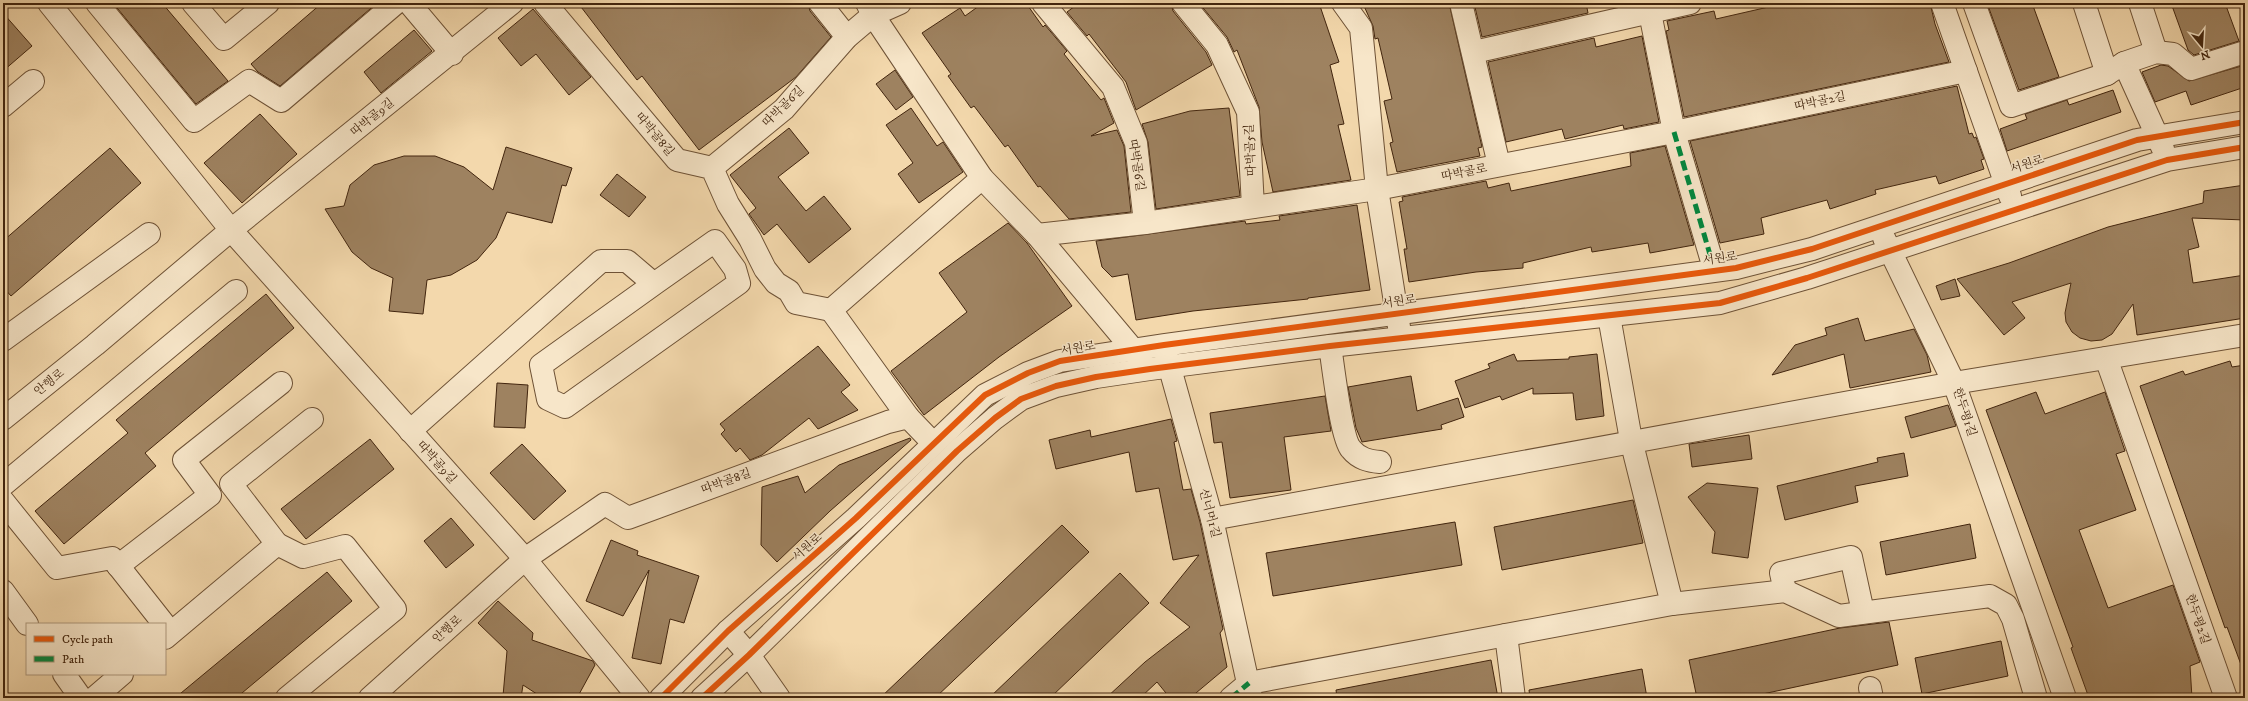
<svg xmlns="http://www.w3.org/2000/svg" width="2248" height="701" font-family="'IM FELL DW Pica','Noto Serif KR',serif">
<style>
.building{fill:#9e8260;stroke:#42250e}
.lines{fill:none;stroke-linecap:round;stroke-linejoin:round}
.minor-casing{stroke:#6e5236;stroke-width:24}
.minor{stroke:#f7e6c9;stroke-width:22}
.quiet{stroke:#00873e;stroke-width:5;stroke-dasharray:10 5;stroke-linecap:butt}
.cycleway-casing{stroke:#f7e6c9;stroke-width:8}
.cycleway{stroke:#e8590c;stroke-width:6}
.labels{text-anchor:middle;stroke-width:3;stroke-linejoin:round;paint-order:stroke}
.street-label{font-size:12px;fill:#42250e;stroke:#f7e6c9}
</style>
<rect width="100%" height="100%" fill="#f3d8ac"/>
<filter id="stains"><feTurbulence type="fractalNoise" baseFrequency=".005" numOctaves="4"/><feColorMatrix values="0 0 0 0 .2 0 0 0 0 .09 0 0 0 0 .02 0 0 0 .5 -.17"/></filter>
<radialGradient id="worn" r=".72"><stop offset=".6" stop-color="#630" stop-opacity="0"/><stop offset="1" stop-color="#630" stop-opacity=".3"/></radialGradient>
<g class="building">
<path d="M 113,3 L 162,3 L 228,81 L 196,104 Z"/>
<path d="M 322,3 L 377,3 L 280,86 L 258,72 L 251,64 Z"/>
<path d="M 578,3 L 808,3 L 810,11 L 831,37 L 796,77 L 699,150 L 642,76 L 637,80 Z"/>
<path d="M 983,3 L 1026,3 L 1043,27 L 1045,25 L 1067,51 L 1064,54 L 1101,100 L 1104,98 L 1114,123 L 1091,136 L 1117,130 L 1124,146 L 1131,212 L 1069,219 L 1040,186 L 1038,187 L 1008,145 L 1005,147 L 974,106 L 971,108 L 948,76 L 951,74 L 922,33 L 960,8 L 965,16 Z"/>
<path d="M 1079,3 L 1171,3 L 1173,11 L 1206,52 L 1212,65 L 1136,110 L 1126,82 L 1089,34 L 1087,36 L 1067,12 Z"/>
<path d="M 1199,3 L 1319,3 L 1339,62 L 1330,65 L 1344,124 L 1338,125 L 1351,180 L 1273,192 L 1262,142 L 1259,107 L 1237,50 L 1234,52 L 1227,37 Z"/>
<path d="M 1377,3 L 1449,3 L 1482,147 L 1478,148 L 1480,156 L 1397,172 L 1390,143 L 1393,142 L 1384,101 L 1392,99 L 1378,38 L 1375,39 L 1373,26 L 1364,6 Z"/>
<path d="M 1474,3 L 1586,3 L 1588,13 L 1482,37 Z"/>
<path d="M 1786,3 L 1930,3 L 1935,24 L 1949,62 L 1684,117 L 1666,31 L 1669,30 L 1667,21 L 1714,11 L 1716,19 Z"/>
<path d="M 1987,3 L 2032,3 L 2059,77 L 2019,90 Z"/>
<path d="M 2171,3 L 2225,3 L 2239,41 L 2194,55 L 2188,50 Z"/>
<path d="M 533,9 L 591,77 L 569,95 L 536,54 L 521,66 L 498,38 Z"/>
<path d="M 3,13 L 32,46 L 3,71 Z"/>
<path d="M 414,30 L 432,51 L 381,93 L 364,72 Z"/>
<path d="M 1642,36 L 1659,122 L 1624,129 L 1623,125 L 1565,139 L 1562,129 L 1506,142 L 1488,62 L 1594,38 L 1596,47 Z"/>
<path d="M 2161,65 L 2168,66 L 2189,81 L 2245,65 L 2245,87 L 2191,105 L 2186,91 L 2155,102 L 2142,72 Z"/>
<path d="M 895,70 L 913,97 L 896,110 L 876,84 Z"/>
<path d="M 1957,86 L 1969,134 L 1972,133 L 1974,138 L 1976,137 L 1984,159 L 1981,160 L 1984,169 L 1939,184 L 1936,176 L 1875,190 L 1876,194 L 1830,209 L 1827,200 L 1761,218 L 1764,234 L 1720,243 L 1690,141 Z"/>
<path d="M 2113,90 L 2121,112 L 2007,151 L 2000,129 L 2027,119 L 2025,114 L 2067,100 L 2069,105 Z"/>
<path d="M 911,108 L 937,146 L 943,142 L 963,172 L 919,203 L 898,174 L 913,163 L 886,125 Z"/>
<path d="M 1229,108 L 1240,196 L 1156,209 L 1148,142 L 1142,124 L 1190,111 Z"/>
<path d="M 260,114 L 297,154 L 242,203 L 204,163 Z"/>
<path d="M 789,128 L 809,153 L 778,177 L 806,211 L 824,196 L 851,229 L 809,263 L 777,224 L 764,235 L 749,214 L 756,208 L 730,175 Z"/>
<path d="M 1665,146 L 1694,245 L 1650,253 L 1648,243 L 1592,252 L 1591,247 L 1523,263 L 1523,268 L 1476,272 L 1409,282 L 1404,249 L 1407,249 L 1399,202 L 1403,201 L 1402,197 L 1486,181 L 1488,188 L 1509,183 L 1511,191 L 1631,166 L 1630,153 Z"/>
<path d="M 506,147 L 572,168 L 566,186 L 562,185 L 552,223 L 507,212 L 496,238 L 477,260 L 451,275 L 427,280 L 423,314 L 389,311 L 393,278 L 371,268 L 352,252 L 325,209 L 344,206 L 350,185 L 374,165 L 404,156 L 435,156 L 464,167 L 493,190 Z"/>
<path d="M 110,148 L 141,183 L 11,296 L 3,287 L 3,241 Z"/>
<path d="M 617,174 L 646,197 L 629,217 L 600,195 Z"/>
<path d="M 2245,185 L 2245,220 L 2192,218 L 2199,247 L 2188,250 L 2193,283 L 2245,275 L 2245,318 L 2137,335 L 2133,304 L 2112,334 L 2102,340 L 2091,341 L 2080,338 L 2072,332 L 2066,322 L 2065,313 L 2071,283 L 2012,302 L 2025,318 L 2004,335 L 1957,279 L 2009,263 L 2108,227 L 2203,203 L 2204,191 Z"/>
<path d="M 1357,205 L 1370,290 L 1308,298 L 1308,299 L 1193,311 L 1136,320 L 1128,274 L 1112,277 L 1102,267 L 1096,241 L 1245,221 L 1246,224 L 1280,220 L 1279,216 Z"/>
<path d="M 1008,223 L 1027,243 L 1072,306 L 999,357 L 924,415 L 891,371 L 967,312 L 939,273 Z"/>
<path d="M 1955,279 L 1960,296 L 1941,300 L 1936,286 Z"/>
<path d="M 266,294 L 294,328 L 145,453 L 156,466 L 64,544 L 35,511 L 128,433 L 116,420 Z"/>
<path d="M 1858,318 L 1865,341 L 1914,329 L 1927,355 L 1931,372 L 1850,388 L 1844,354 L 1772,375 L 1795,345 L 1827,335 L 1825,328 Z"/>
<path d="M 818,346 L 850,385 L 841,392 L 858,410 L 818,429 L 809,418 L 762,455 L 750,460 L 740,448 L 736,452 L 721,434 L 725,430 L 720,424 Z"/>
<path d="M 1514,354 L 1517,361 L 1569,359 L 1569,357 L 1597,354 L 1604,416 L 1576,420 L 1573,393 L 1533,394 L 1533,388 L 1502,400 L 1500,396 L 1465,408 L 1455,381 L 1490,368 L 1488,364 Z"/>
<path d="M 2230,361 L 2232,367 L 2245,365 L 2245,669 L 2243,670 L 2227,627 L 2225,628 L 2140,386 L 2183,371 L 2185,375 Z"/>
<path d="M 1411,376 L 1417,411 L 1458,398 L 1464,417 L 1441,425 L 1442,429 L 1362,442 L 1356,428 L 1348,387 Z"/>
<path d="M 497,383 L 528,385 L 525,428 L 494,427 Z"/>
<path d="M 2036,392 L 2045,414 L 2105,392 L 2125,451 L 2116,454 L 2136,510 L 2079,530 L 2108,608 L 2173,585 L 2200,662 L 2190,666 L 2192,698 L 2089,698 L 2071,648 L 2073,647 L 1986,410 Z"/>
<path d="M 1325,396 L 1331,431 L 1284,437 L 1291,490 L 1230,498 L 1222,442 L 1214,443 L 1210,413 Z"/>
<path d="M 1948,405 L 1956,426 L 1911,438 L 1905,417 Z"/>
<path d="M 1171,419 L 1177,441 L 1174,442 L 1183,490 L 1191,489 L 1200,522 L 1223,629 L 1220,633 L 1227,667 L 1190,698 L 1170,698 L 1157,682 L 1140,698 L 1106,698 L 1145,662 L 1190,627 L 1160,603 L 1199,555 L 1173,560 L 1159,488 L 1136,492 L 1129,452 L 1056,469 L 1049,440 L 1090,430 L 1091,437 Z"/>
<path d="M 1749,435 L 1752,459 L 1692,467 L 1689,444 Z"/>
<path d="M 910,438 L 911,440 L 830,511 L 777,562 L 761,545 L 762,487 L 798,476 L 805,493 L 839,465 Z"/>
<path d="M 370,439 L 394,469 L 306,539 L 281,509 Z"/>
<path d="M 522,444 L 566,491 L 534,520 L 490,473 Z"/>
<path d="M 1904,453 L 1908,476 L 1855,486 L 1858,502 L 1785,520 L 1777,486 L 1878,462 L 1877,458 Z"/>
<path d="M 1707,483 L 1758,488 L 1748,558 L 1712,553 L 1715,532 L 1688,497 Z"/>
<path d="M 1633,500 L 1643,543 L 1502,570 L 1494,527 Z"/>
<path d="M 451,518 L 474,545 L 446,568 L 424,541 Z"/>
<path d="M 1455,522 L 1462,565 L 1273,596 L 1266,553 Z"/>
<path d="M 1970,524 L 1976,558 L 1886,575 L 1880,542 Z"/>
<path d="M 1062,525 L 1089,552 L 935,698 L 880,698 Z"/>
<path d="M 611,540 L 638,551 L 637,555 L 699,576 L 684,623 L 670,619 L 661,664 L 632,658 L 649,570 L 623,616 L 586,601 Z"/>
<path d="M 327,572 L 352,601 L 236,698 L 175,698 Z"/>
<path d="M 1120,573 L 1149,603 L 1050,698 L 989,698 Z"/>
<path d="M 498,601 L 533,633 L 532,640 L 593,661 L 595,665 L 577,698 L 543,698 L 523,685 L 521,698 L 503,696 L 507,651 L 478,623 Z"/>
<path d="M 1889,622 L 1898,665 L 1744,698 L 1697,698 L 1689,660 L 1840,628 Z"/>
<path d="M 2001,641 L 2008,676 L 1922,694 L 1915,658 Z"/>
<path d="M 1491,660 L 1498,698 L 1337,698 L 1336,690 Z"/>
<path d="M 1642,669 L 1647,698 L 1530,698 L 1529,690 Z"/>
</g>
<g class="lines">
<defs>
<g id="minor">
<path d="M 49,3 L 231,230 L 525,559 L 639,698"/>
<path d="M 97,3 L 194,121 L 249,81 L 281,101 L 396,3"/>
<path d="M 193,3 L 224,39 L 268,3"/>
<path d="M 409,3 L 452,54"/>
<path d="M 545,3 L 677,160 L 712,168 L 728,204 L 750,239 L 765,269 L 776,283 L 789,291 L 796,303 L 831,310"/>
<path d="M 820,3 L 847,37"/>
<path d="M 867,3 L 873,15 L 982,178 L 1037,235 L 1141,359"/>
<path d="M 1043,3 L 1113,87 L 1136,143 L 1145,223"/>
<path d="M 1183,3 L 1217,45 L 1248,112 L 1253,207"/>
<path d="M 1343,3 L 1361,28 L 1377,189 L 1399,327"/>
<path d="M 1461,3 L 1499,165"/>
<path d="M 1648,3 L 1674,132 L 1711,258"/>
<path d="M 1942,3 L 2010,196"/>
<path d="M 1974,3 L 2011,106 L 2107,74 L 2124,63 L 2163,149"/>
<path d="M 2084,3 L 2107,74"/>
<path d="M 2140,3 L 2156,52"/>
<path d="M 1474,52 L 1690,3"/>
<path d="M 2124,63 L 2156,52 L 2173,54 L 2191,69 L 2245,52"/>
<path d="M 3,106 L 33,81"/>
<path d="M 712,168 L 784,109 L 847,37 L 873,15 L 900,3"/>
<path d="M 1037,235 L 1145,223 L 1377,189 L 1674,132 L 1966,71"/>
<path d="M 1884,238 L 1954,383 L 2065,698"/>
<path d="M 3,340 L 149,234"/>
<path d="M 1330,346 C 1333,364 1341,438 1351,449 C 1359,459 1369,461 1380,462"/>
<path d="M 1166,354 L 1212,519 L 1251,697"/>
<path d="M 2106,358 L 2226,698"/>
<path d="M 908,417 L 831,310 L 982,178"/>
<path d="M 3,419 L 95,345 L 231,230 L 512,3"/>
<path d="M 410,431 L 601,261 L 627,261 L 654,284 L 541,365 L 548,399 L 565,407 L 739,283 L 735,269 L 715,241 L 654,284"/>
<path d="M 3,485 L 236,291"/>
<path d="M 3,501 L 57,568 L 112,558 L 164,624"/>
<path d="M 1212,519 L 1954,383 L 2245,335"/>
<path d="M 277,544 L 231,484 L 312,419"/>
<path d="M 118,566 L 210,495 L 184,460 L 281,383"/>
<path d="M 3,591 L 27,624"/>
<path d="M 1785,591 L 1781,573 L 1851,557 L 1863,612"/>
<path d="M 1672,604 L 1785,591 L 1839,616 L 1990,596 L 2006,605 L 2013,619 L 2036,698"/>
<path d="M 728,631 L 749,655 L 779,698"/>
<path d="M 1506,635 L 1514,698"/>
<path d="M 165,638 L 277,544 L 303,557 L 345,546 L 395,609 L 287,698"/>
<path d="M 64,674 L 81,698"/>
<path d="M 1870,688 L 1872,698"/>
<path d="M 94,698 L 122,674"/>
<path d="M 370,698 L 525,559 L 605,504 L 628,518 L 888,422 L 908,417 L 933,443"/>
<path d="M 661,698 L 728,631 L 856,518 L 985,395 L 1028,373 L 1060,361 L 1164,345 L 1736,268 L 1812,249 L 2137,140 L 2245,122"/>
<path d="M 702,698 L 749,655 L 957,451 L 995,418 L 1021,399 L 1056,386 L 1096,377 L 1150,369 L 1330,346 L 1720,303 L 1807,278 L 2167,160 L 2245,147"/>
<path d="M 1231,698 L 1249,683 L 1672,604 L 1631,440 L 1609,316"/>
</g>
</defs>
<use href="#minor" class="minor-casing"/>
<use href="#minor" class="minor"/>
<g class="quiet">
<path d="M 1674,132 L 1711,258"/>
<path d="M 1231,698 L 1249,683"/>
</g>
<defs>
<g id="cycleway">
<path d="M 661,698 L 728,631 L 856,518 L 985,395 L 1028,373 L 1060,361 L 1164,345 L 1736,268 L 1812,249 L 2137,140 L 2245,122"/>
<path d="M 702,698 L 749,655 L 957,451 L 995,418 L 1021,399 L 1056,386 L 1096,377 L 1150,369 L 1330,346 L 1720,303 L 1807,278 L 2167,160 L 2245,147"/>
</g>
</defs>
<use href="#cycleway" class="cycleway-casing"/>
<use href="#cycleway" class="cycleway"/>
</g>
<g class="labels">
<g class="street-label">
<text transform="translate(1820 101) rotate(-12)" y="4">따박골2길</text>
<text transform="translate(783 106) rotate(-44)" y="4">따박골6길</text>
<text transform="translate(372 117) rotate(-39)" y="4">따박골9길</text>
<text transform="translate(655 134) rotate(50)" y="4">따박골8길</text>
<text transform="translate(1250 150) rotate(-93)" y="4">따박골5길</text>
<text transform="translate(2027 164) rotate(-18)" y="4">서원로</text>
<text transform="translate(1137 165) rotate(81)" y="4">따박골6길</text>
<text transform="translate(1464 172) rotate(-11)" y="4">따박골로</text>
<text transform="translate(1720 258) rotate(-8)" y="4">서원로</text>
<text transform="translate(1399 301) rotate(-8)" y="4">서원로</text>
<text transform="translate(1078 348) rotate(-10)" y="4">서원로</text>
<text transform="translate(49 382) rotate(-39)" y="4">안행로</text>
<text transform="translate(1965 412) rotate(72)" y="4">한두평1길</text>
<text transform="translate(437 462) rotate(48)" y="4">따박골9길</text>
<text transform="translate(726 481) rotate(-20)" y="4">따박골8길</text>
<text transform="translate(1210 513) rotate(75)" y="4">선너머1길</text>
<text transform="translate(807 547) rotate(-42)" y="4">서원로</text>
<text transform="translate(2198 619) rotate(71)" y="4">한두평2길</text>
<text transform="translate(447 629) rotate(-42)" y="4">안행로</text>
</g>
</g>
<rect width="2248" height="701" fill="none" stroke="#f3d8ac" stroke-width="16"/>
<rect x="4" y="4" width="2240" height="693" fill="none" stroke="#42250e" stroke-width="2"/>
<rect x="8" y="8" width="2232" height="685" fill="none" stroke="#42250e"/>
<rect x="26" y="623" width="140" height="52" fill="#f7e6c9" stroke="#af997e"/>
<rect x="34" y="636" width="20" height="6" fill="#e8590c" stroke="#af997e"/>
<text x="62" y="643" font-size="12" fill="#42250e">Cycle path</text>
<rect x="34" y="656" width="20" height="6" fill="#00873e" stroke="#af997e"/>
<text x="62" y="663" font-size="12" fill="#42250e">Path</text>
<g transform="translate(2202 46) rotate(162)" stroke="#f7e6c9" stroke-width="3" paint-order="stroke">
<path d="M0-3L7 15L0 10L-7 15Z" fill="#42250e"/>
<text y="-6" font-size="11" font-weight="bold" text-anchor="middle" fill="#42250e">N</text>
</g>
<rect width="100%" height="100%" filter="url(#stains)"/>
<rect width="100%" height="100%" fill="url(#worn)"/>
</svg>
